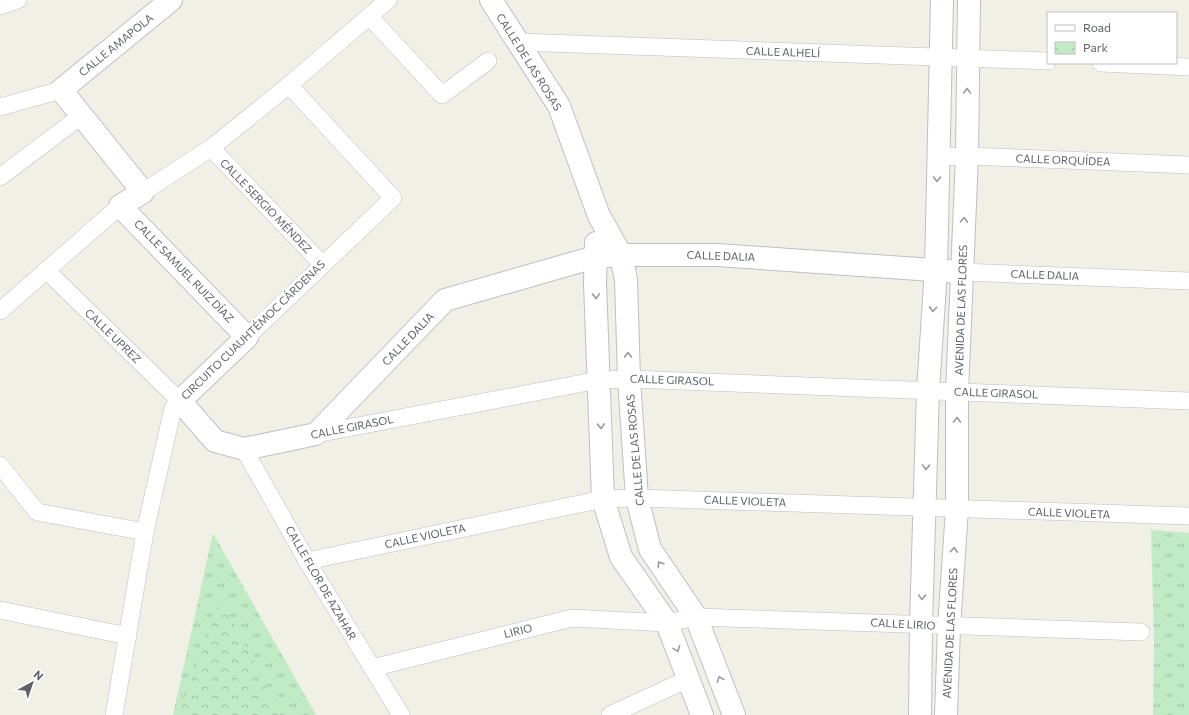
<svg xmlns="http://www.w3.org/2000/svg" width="1189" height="715" font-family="Commissioner,sans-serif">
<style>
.grass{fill:url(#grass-tufts)}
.park{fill:url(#park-crowns)}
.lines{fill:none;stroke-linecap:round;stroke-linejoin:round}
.street-casing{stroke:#bbbec3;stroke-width:18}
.secondary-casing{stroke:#bcbfc5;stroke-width:24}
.street{stroke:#fff;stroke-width:17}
.secondary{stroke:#fff;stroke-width:22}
.oneway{stroke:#96999d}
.labels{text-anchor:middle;stroke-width:3;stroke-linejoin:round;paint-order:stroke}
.street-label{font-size:11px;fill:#5e6268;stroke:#fff}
</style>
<defs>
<pattern id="grass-tufts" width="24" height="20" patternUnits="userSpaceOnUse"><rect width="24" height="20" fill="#c1ebc4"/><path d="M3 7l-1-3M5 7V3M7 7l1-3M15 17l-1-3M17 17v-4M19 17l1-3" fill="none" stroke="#a0c2a3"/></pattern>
<pattern id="park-crowns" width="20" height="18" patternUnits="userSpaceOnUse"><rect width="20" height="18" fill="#c1ebc4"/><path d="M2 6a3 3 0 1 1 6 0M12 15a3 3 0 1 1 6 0" fill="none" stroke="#a0c2a3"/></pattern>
</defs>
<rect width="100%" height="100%" fill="#f1f0e6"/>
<g class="grass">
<path d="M 1151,530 L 1189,533 L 1189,715 L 1153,715 L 1154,642 Z"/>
<path d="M 213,533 L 316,715 L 173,715 Z"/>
</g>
<path class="park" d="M 221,598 L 280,715 L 179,715 Z"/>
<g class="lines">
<defs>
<g id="street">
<path d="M 0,6 L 18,0"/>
<path d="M 369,16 L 442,95 L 488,61"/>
<path d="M 518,42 L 1048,61"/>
<path d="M 1101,63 L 1189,67"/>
<path d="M 0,107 L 61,90"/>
<path d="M 211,148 L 322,264"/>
<path d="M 938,157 L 967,156 L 1189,165"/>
<path d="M 0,177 L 81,116"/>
<path d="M 143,192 L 211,148 L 289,85 L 388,0"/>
<path d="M 46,270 L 180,401 L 173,408 L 145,532 L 114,715"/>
<path d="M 962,272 L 1189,281"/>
<path d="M 0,311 L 120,206"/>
<path d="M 247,337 L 393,198 L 289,85"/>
<path d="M 316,434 L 599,380 L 629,379 L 1189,401"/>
<path d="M 244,449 L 307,561 L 401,715"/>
<path d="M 0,465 L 37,512 L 145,532"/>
<path d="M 307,561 L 603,499 L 637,498 L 1189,516"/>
<path d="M 0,610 L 128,636"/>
<path d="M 372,668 L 572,618 L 667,623 L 696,617 L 1141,632"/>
<path d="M 610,715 L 688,679"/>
</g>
<g id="secondary">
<path d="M 171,0 L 61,90 L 143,192 L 120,206 L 247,337 L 180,401 L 215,441 L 244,449 L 316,434 L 445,300 L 595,257 L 621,255 L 717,255 L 962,272"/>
<path d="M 491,0 L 559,106 L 599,216 L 621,255 L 626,280 L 629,379 L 637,498 L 650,549 L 696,617 L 734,715"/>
<path d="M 596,243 L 595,283 L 603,499 L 621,557 L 667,623 L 702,715"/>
<path d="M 920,715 L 921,624 L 928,390 L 936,270 L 942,0"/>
<path d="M 946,715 L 949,627 L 957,509 L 957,392 L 967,156 L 969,0"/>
</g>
</defs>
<use href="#street" class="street-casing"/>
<use href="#secondary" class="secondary-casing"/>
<use href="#street" class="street"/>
<use href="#secondary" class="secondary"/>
</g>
<defs><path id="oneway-chevron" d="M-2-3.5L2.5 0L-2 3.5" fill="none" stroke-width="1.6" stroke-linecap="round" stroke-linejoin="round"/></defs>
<g class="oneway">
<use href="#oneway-chevron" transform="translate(967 91) rotate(-90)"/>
<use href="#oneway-chevron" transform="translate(937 179) rotate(91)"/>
<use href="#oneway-chevron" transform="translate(964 220) rotate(-87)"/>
<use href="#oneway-chevron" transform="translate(596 296) rotate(88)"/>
<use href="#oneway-chevron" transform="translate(933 309) rotate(94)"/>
<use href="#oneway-chevron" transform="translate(628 355) rotate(-91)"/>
<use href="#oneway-chevron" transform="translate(957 420) rotate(-90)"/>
<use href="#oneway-chevron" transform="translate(601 426) rotate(88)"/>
<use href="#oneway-chevron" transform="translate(926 467) rotate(92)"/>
<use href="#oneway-chevron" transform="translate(954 550) rotate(-86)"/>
<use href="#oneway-chevron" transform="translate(660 564) rotate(-124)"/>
<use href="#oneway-chevron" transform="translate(922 597) rotate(92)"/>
<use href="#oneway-chevron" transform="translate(677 649) rotate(69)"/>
<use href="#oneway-chevron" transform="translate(720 679) rotate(-111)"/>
</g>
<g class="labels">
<g class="street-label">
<text transform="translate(116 45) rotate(-39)" y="4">CALLE AMAPOLA</text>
<text transform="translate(783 52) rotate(2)" y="4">CALLE ALHELÍ</text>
<text transform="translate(529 62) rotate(58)" y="4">CALLE DE LAS ROSAS</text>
<text transform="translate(1063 160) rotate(2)" y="4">CALLE ORQUÍDEA</text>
<text transform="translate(266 206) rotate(46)" y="4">CALLE SERGIO MÉNDEZ</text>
<text transform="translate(721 256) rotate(2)" y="4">CALLE DALIA</text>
<text transform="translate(184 271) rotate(46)" y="4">CALLE SAMUEL RUIZ DÍAZ</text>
<text transform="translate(1045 275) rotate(2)" y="4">CALLE DALIA</text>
<text transform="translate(961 310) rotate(-88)" y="4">AVENIDA DE LAS FLORES</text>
<text transform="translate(253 330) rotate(-44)" y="4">CIRCUITO CUAUHTÉMOC CÁRDENAS</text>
<text transform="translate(113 336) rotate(44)" y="4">CALLE UPREZ</text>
<text transform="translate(408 339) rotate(-46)" y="4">CALLE DALIA</text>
<text transform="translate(672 380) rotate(2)" y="4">CALLE GIRASOL</text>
<text transform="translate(996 393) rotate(2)" y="4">CALLE GIRASOL</text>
<text transform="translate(352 427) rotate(-11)" y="4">CALLE GIRASOL</text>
<text transform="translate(635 450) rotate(-95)" y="4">CALLE DE LAS ROSAS</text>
<text transform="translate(745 501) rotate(2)" y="4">CALLE VIOLETA</text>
<text transform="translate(1069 513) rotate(2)" y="4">CALLE VIOLETA</text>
<text transform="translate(425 536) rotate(-12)" y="4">CALLE VIOLETA</text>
<text transform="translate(321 583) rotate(60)" y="4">CALLE FLOR DE AZAHAR</text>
<text transform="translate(903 624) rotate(3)" y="4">CALLE LIRIO</text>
<text transform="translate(518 631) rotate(-14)" y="4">LIRIO</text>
<text transform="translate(950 633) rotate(-87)" y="4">AVENIDA DE LAS FLORES</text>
</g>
</g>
<rect x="1047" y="12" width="130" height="52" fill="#ffffff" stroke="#bfc0c3"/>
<rect x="1055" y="25" width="20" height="6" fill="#ffffff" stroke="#bfc0c3"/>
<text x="1083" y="32" font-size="12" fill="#5e6268">Road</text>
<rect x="1055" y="42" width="20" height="12" fill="url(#park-crowns)" stroke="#bfc0c3"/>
<text x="1083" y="52" font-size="12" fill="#5e6268">Park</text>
<g transform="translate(32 683) rotate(40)" stroke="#ffffff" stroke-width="3" paint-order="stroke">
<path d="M0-3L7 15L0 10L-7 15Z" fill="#5e6268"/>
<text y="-6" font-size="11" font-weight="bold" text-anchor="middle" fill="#5e6268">N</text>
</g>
</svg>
